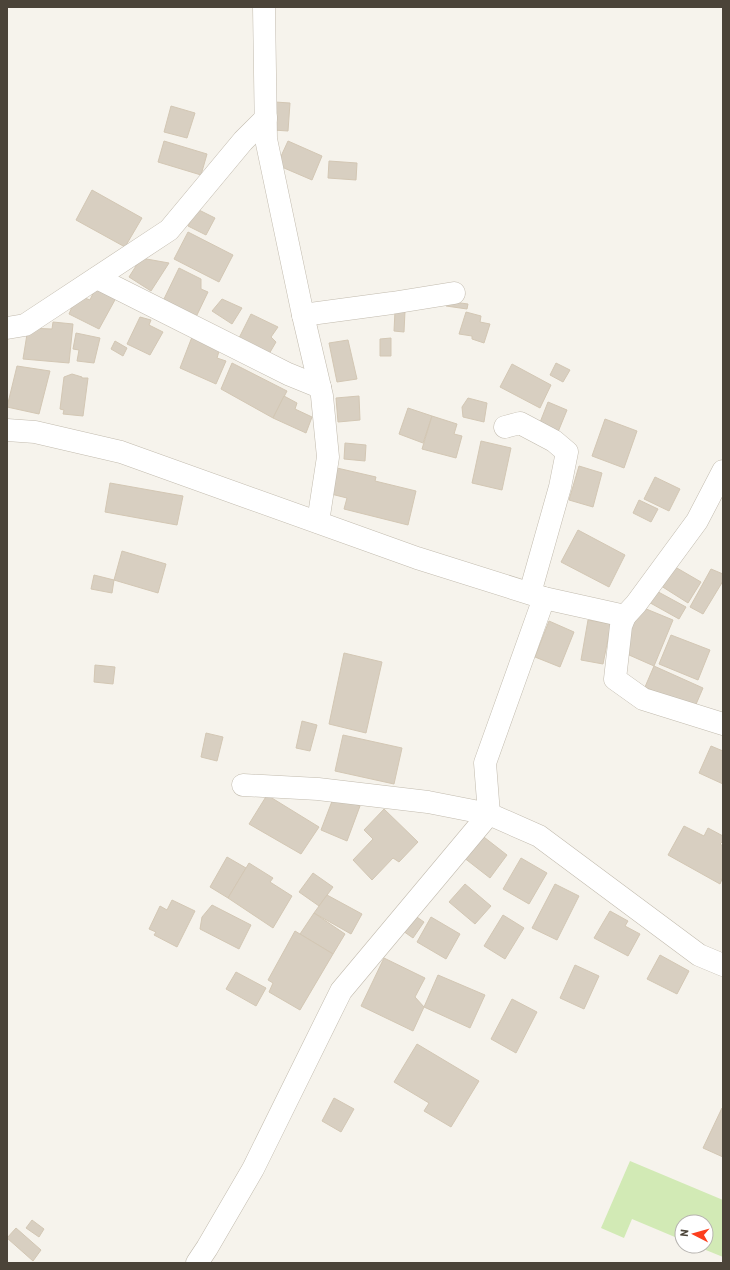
<svg xmlns="http://www.w3.org/2000/svg" width="730" height="1270" font-family="Barlow,sans-serif">
<style>
.green{fill:#d2eab5}
.building{fill:#d8cfc1;stroke:#d3c7b4}
.lines{fill:none;stroke-linecap:round;stroke-linejoin:round}
.street-casing{stroke:#c2bbae;stroke-width:23}
.street{stroke:#fff;stroke-width:22}
</style>
<rect width="100%" height="100%" fill="#f6f3ec"/>
<path class="green" d="M 630,1161 L 723,1200 L 723,1257 L 696,1246 L 706,1246 L 706,1222 L 682,1222 L 682,1240 L 632,1219 L 624,1238 L 601,1228 Z"/>
<g class="building">
<path d="M 275,102 L 290,103 L 288,131 L 273,130 Z"/>
<path d="M 171,106 L 195,113 L 187,138 L 164,132 Z"/>
<path d="M 164,141 L 207,154 L 201,175 L 158,162 Z"/>
<path d="M 288,141 L 322,156 L 312,180 L 277,165 Z"/>
<path d="M 329,161 L 357,163 L 356,180 L 328,178 Z"/>
<path d="M 92,190 L 142,218 L 125,247 L 76,220 Z"/>
<path d="M 197,209 L 215,218 L 206,235 L 188,226 Z"/>
<path d="M 188,232 L 233,255 L 219,282 L 174,259 Z"/>
<path d="M 141,258 L 169,263 L 151,291 L 129,277 Z"/>
<path d="M 179,268 L 201,279 L 201,289 L 208,292 L 196,317 L 163,301 Z"/>
<path d="M 95,289 L 116,298 L 99,329 L 69,314 L 77,295 L 90,300 Z"/>
<path d="M 222,299 L 242,308 L 232,324 L 212,311 Z"/>
<path d="M 446,301 L 468,304 L 467,309 L 446,306 Z"/>
<path d="M 395,311 L 405,311 L 404,332 L 394,331 Z"/>
<path d="M 466,312 L 481,316 L 480,322 L 490,324 L 484,343 L 472,339 L 472,336 L 459,334 Z"/>
<path d="M 251,314 L 278,327 L 271,337 L 276,342 L 269,354 L 239,338 Z"/>
<path d="M 140,317 L 151,320 L 149,325 L 163,332 L 150,355 L 127,344 Z"/>
<path d="M 53,322 L 73,324 L 69,363 L 23,359 L 28,328 L 52,329 Z"/>
<path d="M 76,333 L 100,338 L 94,363 L 77,361 L 79,350 L 73,349 Z"/>
<path d="M 192,337 L 220,348 L 217,358 L 226,361 L 216,384 L 180,368 Z"/>
<path d="M 391,338 L 391,356 L 380,356 L 380,339 Z"/>
<path d="M 348,340 L 357,379 L 337,382 L 329,343 Z"/>
<path d="M 115,341 L 127,348 L 123,356 L 111,349 Z"/>
<path d="M 232,363 L 287,391 L 273,418 L 221,389 Z"/>
<path d="M 556,363 L 570,370 L 563,382 L 550,375 Z"/>
<path d="M 512,364 L 551,385 L 540,408 L 500,387 Z"/>
<path d="M 17,366 L 50,371 L 39,414 L 7,407 Z"/>
<path d="M 72,374 L 82,377 L 82,378 L 88,378 L 83,416 L 63,414 L 64,410 L 60,409 L 64,377 Z"/>
<path d="M 284,396 L 297,403 L 295,409 L 312,417 L 306,433 L 273,418 Z"/>
<path d="M 359,396 L 360,420 L 338,422 L 336,398 Z"/>
<path d="M 468,398 L 487,403 L 484,422 L 463,417 L 462,407 Z"/>
<path d="M 548,402 L 567,410 L 558,432 L 539,425 Z"/>
<path d="M 408,408 L 432,416 L 423,443 L 399,434 Z"/>
<path d="M 432,416 L 457,424 L 454,434 L 462,436 L 456,458 L 422,449 Z"/>
<path d="M 605,419 L 637,431 L 624,468 L 592,456 Z"/>
<path d="M 481,441 L 511,448 L 502,490 L 472,483 Z"/>
<path d="M 345,443 L 366,445 L 365,461 L 344,459 Z"/>
<path d="M 579,466 L 602,473 L 593,507 L 569,500 Z"/>
<path d="M 337,468 L 376,477 L 375,481 L 416,491 L 408,525 L 344,509 L 347,498 L 331,494 Z"/>
<path d="M 655,477 L 680,489 L 669,511 L 644,499 Z"/>
<path d="M 110,483 L 183,496 L 177,525 L 105,512 Z"/>
<path d="M 639,500 L 658,509 L 651,522 L 633,513 Z"/>
<path d="M 578,530 L 625,555 L 609,587 L 561,562 Z"/>
<path d="M 122,551 L 166,564 L 158,593 L 114,580 Z"/>
<path d="M 670,564 L 701,582 L 688,603 L 658,584 Z"/>
<path d="M 711,569 L 723,574 L 723,581 L 703,614 L 690,607 Z"/>
<path d="M 94,575 L 114,580 L 112,593 L 91,589 Z"/>
<path d="M 651,588 L 686,607 L 679,619 L 645,600 Z"/>
<path d="M 639,606 L 673,620 L 654,666 L 620,651 Z"/>
<path d="M 588,620 L 611,624 L 603,664 L 581,660 Z"/>
<path d="M 549,621 L 574,632 L 560,667 L 535,657 Z"/>
<path d="M 671,635 L 710,650 L 698,680 L 659,664 Z"/>
<path d="M 344,653 L 382,662 L 366,733 L 329,724 Z"/>
<path d="M 95,665 L 115,667 L 113,684 L 94,682 Z"/>
<path d="M 654,666 L 703,688 L 694,709 L 645,687 Z"/>
<path d="M 302,721 L 317,725 L 310,751 L 296,748 Z"/>
<path d="M 206,733 L 223,737 L 217,761 L 201,757 Z"/>
<path d="M 343,735 L 402,748 L 394,784 L 335,771 Z"/>
<path d="M 711,746 L 723,751 L 723,784 L 699,773 Z"/>
<path d="M 267,795 L 319,827 L 301,854 L 249,824 Z"/>
<path d="M 334,796 L 360,806 L 347,841 L 321,830 Z"/>
<path d="M 384,809 L 418,842 L 399,862 L 393,858 L 372,880 L 353,860 L 373,839 L 364,830 Z"/>
<path d="M 684,826 L 704,836 L 708,828 L 723,836 L 723,841 L 720,844 L 723,846 L 723,877 L 720,884 L 668,855 Z"/>
<path d="M 480,834 L 507,855 L 490,878 L 463,857 Z"/>
<path d="M 227,857 L 246,868 L 228,898 L 210,887 Z"/>
<path d="M 521,858 L 547,873 L 529,904 L 503,889 Z"/>
<path d="M 249,863 L 273,878 L 270,882 L 292,896 L 273,928 L 228,898 Z"/>
<path d="M 313,873 L 333,887 L 319,906 L 299,892 Z"/>
<path d="M 465,884 L 491,906 L 475,924 L 449,902 Z"/>
<path d="M 555,884 L 579,896 L 557,940 L 532,928 Z"/>
<path d="M 327,895 L 362,914 L 351,934 L 314,913 Z"/>
<path d="M 172,900 L 195,911 L 177,947 L 154,935 L 156,932 L 149,929 L 160,906 L 167,910 Z"/>
<path d="M 212,905 L 251,925 L 239,949 L 200,929 L 202,917 Z"/>
<path d="M 610,911 L 628,921 L 625,926 L 640,934 L 628,956 L 594,938 Z"/>
<path d="M 314,913 L 345,934 L 333,954 L 300,934 Z"/>
<path d="M 414,915 L 424,922 L 413,938 L 403,931 Z"/>
<path d="M 503,915 L 524,928 L 505,959 L 484,946 Z"/>
<path d="M 431,917 L 460,934 L 446,959 L 417,942 Z"/>
<path d="M 295,931 L 333,954 L 300,1010 L 269,992 L 273,983 L 268,980 Z"/>
<path d="M 660,955 L 689,971 L 677,994 L 647,979 Z"/>
<path d="M 384,958 L 425,978 L 415,997 L 424,1007 L 413,1031 L 361,1006 Z"/>
<path d="M 575,965 L 599,976 L 584,1009 L 560,998 Z"/>
<path d="M 236,972 L 266,988 L 256,1006 L 226,989 Z"/>
<path d="M 438,975 L 485,995 L 470,1028 L 424,1007 Z"/>
<path d="M 512,999 L 537,1012 L 516,1053 L 491,1039 Z"/>
<path d="M 417,1044 L 479,1081 L 451,1127 L 424,1111 L 429,1103 L 394,1082 Z"/>
<path d="M 334,1098 L 354,1109 L 341,1132 L 322,1121 Z"/>
<path d="M 722,1108 L 723,1109 L 723,1157 L 703,1148 Z"/>
<path d="M 32,1220 L 44,1229 L 39,1237 L 26,1228 Z"/>
<path d="M 16,1228 L 41,1250 L 33,1261 L 7,1238 Z"/>
</g>
<g class="lines">
<defs>
<g id="street">
<path d="M 264,7 L 266,139 L 303,315 L 322,396 L 328,457 L 318,522"/>
<path d="M 97,278 L 288,374 L 320,387"/>
<path d="M 303,315 L 392,303 L 454,293"/>
<path d="M 7,328 L 25,325 L 169,230 L 243,141 L 266,118"/>
<path d="M 505,427 L 520,423 L 554,441 L 567,452 L 560,487 L 530,593"/>
<path d="M 7,430 L 35,432 L 121,452 L 417,558 L 544,598 L 625,616 L 636,604 L 697,521 L 723,471"/>
<path d="M 625,616 L 621,626 L 615,679 L 643,699 L 723,724"/>
<path d="M 243,785 L 318,789 L 428,802 L 489,814 L 539,836 L 699,955 L 723,965"/>
<path d="M 197,1263 L 207,1248 L 253,1169 L 341,991 L 489,814 L 485,763 L 544,598"/>
</g>
</defs>
<use href="#street" class="street-casing"/>
<use href="#street" class="street"/>
</g>
<rect width="730" height="1270" fill="none" stroke="#4b4439" stroke-width="16"/>
<g transform="translate(694 1234) rotate(276)"><circle r="19" fill="#ffffff" stroke="#b7b4b0"/>
<path d="M0-3L7 15L0 10L-7 15Z" fill="#fc3f1d"/>
<text y="-6" font-size="11" font-weight="bold" text-anchor="middle" fill="#4b4439">N</text>
</g>
</svg>
